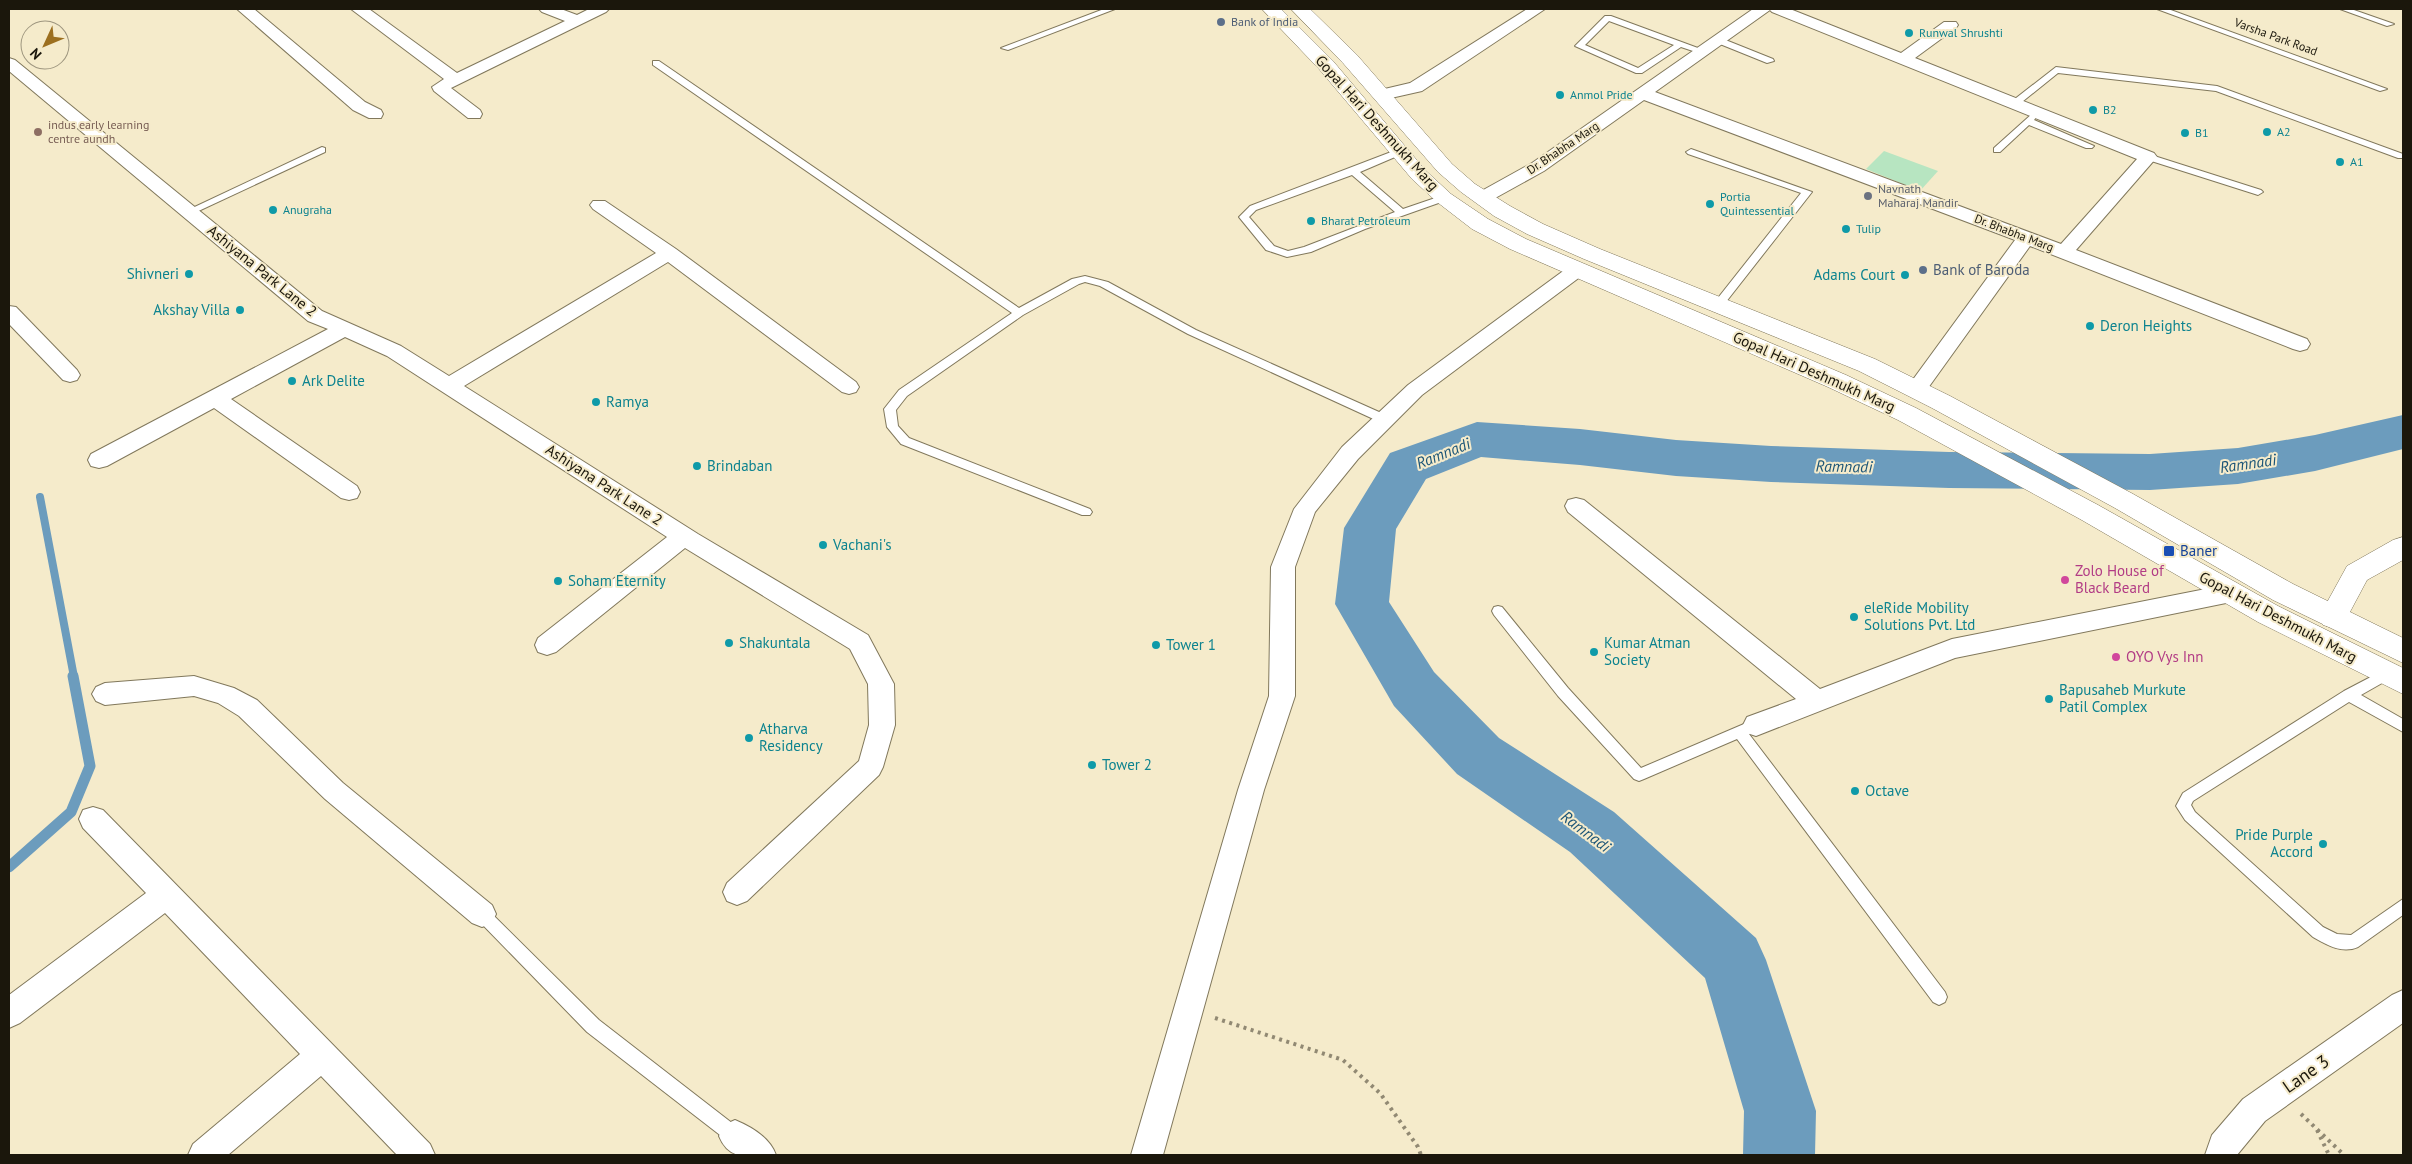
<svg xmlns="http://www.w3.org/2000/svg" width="2412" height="1164" viewBox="0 0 2412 1164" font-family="'PT Sans',sans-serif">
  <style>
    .green { fill: #b7e5c1 }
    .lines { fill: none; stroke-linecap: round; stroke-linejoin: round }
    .stream-far1 { stroke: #6c9cbd; stroke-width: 8 }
    .stream { stroke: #6c9cbd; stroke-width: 11 }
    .river { fill: #6c9cbd; fill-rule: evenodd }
    .lane-casing { stroke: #81785c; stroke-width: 2 }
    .street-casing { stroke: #81785c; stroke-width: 2 }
    .secondary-casing { stroke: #81785c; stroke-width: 1 }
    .primary-casing { stroke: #81785c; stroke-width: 1 }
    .path { stroke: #918973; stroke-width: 4; stroke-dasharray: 3 4.5; stroke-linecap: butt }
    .lane { fill: #fff; fill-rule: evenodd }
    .street { fill: #fff; fill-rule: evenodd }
    .secondary { fill: #fff; fill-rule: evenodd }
    .primary { fill: #fff; fill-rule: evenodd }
    .service-dot { fill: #5c6f8a; stroke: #f5ebcb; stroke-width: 2 }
    .culture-dot { fill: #0f9aa8; stroke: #f5ebcb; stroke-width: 2 }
    .education-dot { fill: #8d6e63; stroke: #f5ebcb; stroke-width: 2 }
    .worship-dot { fill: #6b7280; stroke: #f5ebcb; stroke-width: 2 }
    .transit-dot { fill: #1a4fb4; stroke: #f5ebcb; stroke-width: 2 }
    .hotel-dot { fill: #d1479c; stroke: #f5ebcb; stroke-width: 2 }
    .labels { text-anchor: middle; stroke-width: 4; stroke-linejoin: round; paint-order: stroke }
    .far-service-label { font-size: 12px; fill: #4e5e75; stroke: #f5ebcb; text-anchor: start }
    .far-culture-label { font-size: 12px; fill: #0d838f; stroke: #f5ebcb; text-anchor: start }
    .far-street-label { font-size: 12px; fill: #1b170c; stroke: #f5ebcb }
    .far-education-label { font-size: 12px; fill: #785e54; stroke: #f5ebcb; text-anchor: start }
    .far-worship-label { font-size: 12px; fill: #5b616d; stroke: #f5ebcb; text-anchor: start }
    .street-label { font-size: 15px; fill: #1b170c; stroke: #f5ebcb }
    .service-label { font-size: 15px; fill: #4e5e75; stroke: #f5ebcb; text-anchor: start }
    .culture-label { font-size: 15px; fill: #0d838f; stroke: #f5ebcb; text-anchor: start }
    .transit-label { font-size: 15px; fill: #164399; stroke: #f5ebcb; text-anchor: start }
    .hotel-label { font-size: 15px; fill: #b23c85; stroke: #f5ebcb; text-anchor: start }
    .water-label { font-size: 16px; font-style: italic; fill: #1c5577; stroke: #f5ebcb }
    .near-street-label { font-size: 18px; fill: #1b170c; stroke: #f5ebcb }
  </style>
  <rect width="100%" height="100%" fill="#f5ebcb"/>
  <!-- green -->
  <path class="green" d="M1884,151L1938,171L1920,191L1866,169Z"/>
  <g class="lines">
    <!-- stream-far1 -->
    <path class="stream-far1" d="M40,497L74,677"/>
    <!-- stream -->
    <path class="stream" d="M9,867L71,812L90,766L73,676"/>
    <!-- river -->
    <path class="river" d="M2403,415V449L2315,471L2238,484L2150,490L1949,488L1771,482L1676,476L1580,465L1481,457L1426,479L1396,529L1389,602L1434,672L1499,738L1614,812L1756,938L1766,960L1816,1111L1815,1155H1743L1744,1111L1705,978L1570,852L1457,774L1394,706L1335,604L1344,528L1390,453L1477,422L1580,429L1676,440L1771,446L1949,452L2150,454L2238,448L2315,435Z"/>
    <!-- lane casing -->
    <g class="lane-casing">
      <g id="lane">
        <path d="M1104,9H1115L1008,50L1001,48Z"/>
        <path d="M2157,9H2168L2387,89L2380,91Z"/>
        <path d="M2340,9H2351L2394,24L2387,26Z"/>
        <path d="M1605,16H1611L1706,51L1702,54L1681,47L1642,73H1636L1575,46ZM1609,21L1674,45L1638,68L1585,45Z"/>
        <path d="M1718,37L1773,59L1774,61L1767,63L1715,42L1714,40Z"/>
        <path d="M653,61H659L1019,308L1072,279L1085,276L1108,282L1196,330L1388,416L1390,419L1384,423L1380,422L1188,334L1100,286L1085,282L1079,284L1023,315L907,396L896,410L898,426L909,438L1090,509L1092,512L1090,515H1082L901,444L887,427L884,409L899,390L1012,313L653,65Z"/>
        <path d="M2056,67L2217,86L2403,154V158H2398L2216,91L2058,73L2017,106H2011V102Z"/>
        <path d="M2033,113L2037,116L2034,120L2094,146L2092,148H2086L2029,125L2000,152H1994V148Z"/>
        <path d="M322,147L325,148V152L192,214L189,215L184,212Z"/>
        <path d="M1399,149L1404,152L1402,154L1360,172L1403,209L1444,195L1447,196V200L1365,229L1311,252L1287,257L1266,250L1239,217L1250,206ZM1352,175L1395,212L1304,247L1288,251L1274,246L1249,217L1256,210Z"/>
        <path d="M1691,149L1812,192L1722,307H1714V303L1801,193L1688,154L1686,152Z"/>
        <path d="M2148,154L2261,190L2263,192L2258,195L2255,194L2145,159V155Z"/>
        <path d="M1498,606L1502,607L1568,688L1641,768L1751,721L1756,719L1761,721L1763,725L1761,729L1749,734L1945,992L1947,997L1945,1002L1939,1005L1933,1002L1737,739L1644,779L1639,781L1634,779L1558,696L1494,615L1492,611L1494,607Z"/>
        <path d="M2386,669L2391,670L2393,674L2391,678L2361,695L2403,719V732L2349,702L2193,801L2191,805L2195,812L2323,927L2337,934L2351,935L2403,899V915L2358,947C2342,954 2327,945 2313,937L2185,820L2176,806L2183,793L2344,691Z"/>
        <path d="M482,907L487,909L599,1020L741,1130L743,1136L741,1142L735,1144L729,1142L587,1032L477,919L474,914L477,909Z"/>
      </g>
    </g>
    <!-- street casing -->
    <g class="street-casing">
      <g id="street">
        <path d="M237,9H254L365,102L381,110L383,114L381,118H369L353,110Z"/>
        <path d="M351,9H369L457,73L565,21L542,12L539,9H561L577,15L589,9H609L606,12L451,88L480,110L482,114L480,118H468L434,91L432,87L444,79Z"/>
        <path d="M1527,9H1545L1422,91L1382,100L1376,99L1374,95L1376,91L1410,83Z"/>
        <path d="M1753,9H1790L1901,53L1944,22H1956L1958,25L1956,28L1915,58L2154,153L2157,157L2076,250L2307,339L2310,344L2307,349L2300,351L2293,349L2030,246L1923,395L1916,397L1909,395L1906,390L1909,385L2015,240L1644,100L1544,171L1488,202H1476L1473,198L1476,194L1532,163ZM1770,10L1772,12L2137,159L2061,244L1655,92Z"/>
        <path d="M9,58L15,60L322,311L401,346L449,376L656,253L593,209L590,205L593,201H605L676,249L856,382L859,387L856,392L849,394L842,392L668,262L464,386L698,534L868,635L894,684L895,725L883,767L879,775L747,901L737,905L727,901L723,892L727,883L859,761L869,725L868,684L850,649L685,548L556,652L547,655L538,652L535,645L538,638L667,537L387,356L345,337L231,399L357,486L360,492L357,498L349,500L341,498L214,408L107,466L99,468L91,466L88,460L91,454L328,329L308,321L9,71Z"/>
        <path d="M1577,264L1584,266L1587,270L1584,274L1422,395L1358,459L1315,512L1295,567V696L1264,790L1163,1155H1131L1238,790L1269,696L1271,567L1294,509L1342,447L1408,385L1570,266Z"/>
        <path d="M9,306L16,307L77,370L80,375L77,380L70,382L63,380L9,324Z"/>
        <path d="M1576,498L1584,500L1820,689L1952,639L2231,584L2239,586L2243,593L2239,600L2231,602L1955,658L1756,736L1747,733L1743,725L1747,717L1796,699L1568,512L1565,506L1568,500Z"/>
        <path d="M194,676L234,688L257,700L343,783L492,905L496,914L492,923L482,927L472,923L325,799L239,716L218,703L194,696L105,705L96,701L92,694L96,687L105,683Z"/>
        <path d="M93,807L103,810L430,1144L435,1155H397L321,1076L228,1155H188L193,1144L300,1054L165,913L20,1023L9,1028V995L146,893L83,828L79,819L83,810Z"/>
        <path d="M2403,990V1023L2265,1121L2237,1155H2205L2212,1135L2243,1099L2392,995Z"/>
        <path d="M735,1120C752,1127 770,1138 776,1155C751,1155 730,1163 719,1136L724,1125Z"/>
      </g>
    </g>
    <!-- secondary casing -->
    <g class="secondary-casing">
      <path id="secondary" d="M2403,537V560L2367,580L2343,625L2333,628L2323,625L2319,617L2347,566L2393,540Z"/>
    </g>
    <!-- primary casing -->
    <g class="primary-casing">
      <g id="primary">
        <path d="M1262,9H1281L1333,61L1426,171L1451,194L1488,219L1526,239L1846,375L1916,408L2098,505L2278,606L2403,668V694L2258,622L2080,519L1898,420L1828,387L1510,249L1472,229L1437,202L1412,179L1319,69Z"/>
        <path d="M1291,9H1310L1357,55L1452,164L1475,184L1510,206L1543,224L1600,249L1875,359L1950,396L2133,494L2293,584L2403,638V663L2273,600L2115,508L1932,408L1859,371L1584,259L1527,234L1494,216L1461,192L1438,172L1343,63Z"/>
      </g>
    </g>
    <!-- path -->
    <g class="path">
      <path d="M1215,1018L1343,1060L1380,1093L1418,1147L1421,1155"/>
      <path d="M2301,1114L2344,1155"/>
      <path d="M2317,1130L2329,1155"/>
    </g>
    <!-- lane -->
    <use href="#lane" class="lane"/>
    <!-- street -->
    <use href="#street" class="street"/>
    <!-- secondary -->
    <use href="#secondary" class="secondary"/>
    <!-- primary -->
    <use href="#primary" class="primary"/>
  </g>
  <!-- markers -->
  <g class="service-dot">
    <circle cx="1221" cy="22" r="5"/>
    <circle cx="1923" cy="270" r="5"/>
  </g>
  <g class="culture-dot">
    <circle cx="1909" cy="33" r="5"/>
    <circle cx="1560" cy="95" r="5"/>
    <circle cx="2093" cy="110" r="5"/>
    <circle cx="2267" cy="132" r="5"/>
    <circle cx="2185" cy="133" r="5"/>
    <circle cx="2340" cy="162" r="5"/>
    <circle cx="1710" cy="204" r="5"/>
    <circle cx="273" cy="210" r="5"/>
    <circle cx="1311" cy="221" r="5"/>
    <circle cx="1846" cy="229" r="5"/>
    <circle cx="189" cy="274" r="5"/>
    <circle cx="1905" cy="275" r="5"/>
    <circle cx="240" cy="310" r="5"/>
    <circle cx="2090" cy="326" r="5"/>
    <circle cx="292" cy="381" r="5"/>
    <circle cx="596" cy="402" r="5"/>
    <circle cx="697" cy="466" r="5"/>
    <circle cx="823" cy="545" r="5"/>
    <circle cx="558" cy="581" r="5"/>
    <circle cx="1854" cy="617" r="5"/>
    <circle cx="729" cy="643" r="5"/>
    <circle cx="1156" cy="645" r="5"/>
    <circle cx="1594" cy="652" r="5"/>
    <circle cx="2049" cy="699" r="5"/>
    <circle cx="749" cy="738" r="5"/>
    <circle cx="1092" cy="765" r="5"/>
    <circle cx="1855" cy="791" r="5"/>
    <circle cx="2323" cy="844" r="5"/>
  </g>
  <circle class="education-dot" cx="38" cy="132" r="5"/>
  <circle class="worship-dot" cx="1868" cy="196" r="5"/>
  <rect class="transit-dot" x="2163" y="545" width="12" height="12" rx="2.5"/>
  <g class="hotel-dot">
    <circle cx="2065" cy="580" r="5"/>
    <circle cx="2116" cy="657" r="5"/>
  </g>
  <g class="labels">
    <!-- far-service labels -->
    <g class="far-service-label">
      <text x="1231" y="26">Bank of India</text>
    </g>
    <!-- far-culture labels -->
    <g class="far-culture-label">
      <text x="1919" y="37">Runwal Shrushti</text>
      <text x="1570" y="99">Anmol Pride</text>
      <text x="2103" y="114">B2</text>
      <text x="2277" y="136">A2</text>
      <text x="2195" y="137">B1</text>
      <text x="2350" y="166">A1</text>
      <text x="1720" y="201">Portia<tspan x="1720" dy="14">Quintessential</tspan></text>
      <text x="283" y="214">Anugraha</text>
      <text x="1321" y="225">Bharat Petroleum</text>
      <text x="1856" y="233">Tulip</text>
    </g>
    <!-- far-street labels -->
    <g class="far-street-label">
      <text transform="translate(2276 37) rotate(20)" y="4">Varsha Park Road</text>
      <text transform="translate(1563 148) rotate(-34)" y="4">Dr. Bhabha Marg</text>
      <text transform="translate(2014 233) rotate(21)" y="4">Dr. Bhabha Marg</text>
    </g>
    <!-- far-education labels -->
    <g class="far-education-label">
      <text x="48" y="129">indus early learning<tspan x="48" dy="14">centre aundh</tspan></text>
    </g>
    <!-- far-worship labels -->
    <g class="far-worship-label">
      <text x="1878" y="193">Navnath<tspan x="1878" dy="14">Maharaj Mandir</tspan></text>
    </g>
    <!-- street labels -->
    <g class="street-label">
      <text transform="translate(1377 123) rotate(48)" y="5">Gopal Hari Deshmukh Marg</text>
      <text transform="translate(262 271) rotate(39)" y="5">Ashiyana Park Lane 2</text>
      <text transform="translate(1814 372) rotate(24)" y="5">Gopal Hari Deshmukh Marg</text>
      <text transform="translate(604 485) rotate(33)" y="5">Ashiyana Park Lane 2</text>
      <text transform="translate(2278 617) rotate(28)" y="5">Gopal Hari Deshmukh Marg</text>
    </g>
    <!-- service labels -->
    <g class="service-label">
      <text x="1933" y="275">Bank of Baroda</text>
    </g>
    <!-- culture labels -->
    <g class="culture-label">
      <text x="179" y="279" text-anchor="end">Shivneri</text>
      <text x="1895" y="280" text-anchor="end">Adams Court</text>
      <text x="230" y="315" text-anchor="end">Akshay Villa</text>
      <text x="2100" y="331">Deron Heights</text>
      <text x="302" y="386">Ark Delite</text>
      <text x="606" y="407">Ramya</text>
      <text x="707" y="471">Brindaban</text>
      <text x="833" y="550">Vachani's</text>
      <text x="568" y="586">Soham Eternity</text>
      <text x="1864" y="613">eleRide Mobility<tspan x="1864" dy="17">Solutions Pvt. Ltd</tspan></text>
      <text x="739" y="648">Shakuntala</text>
      <text x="1604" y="648">Kumar Atman<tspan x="1604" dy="17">Society</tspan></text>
      <text x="1166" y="650">Tower 1</text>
      <text x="2059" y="695">Bapusaheb Murkute<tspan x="2059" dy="17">Patil Complex</tspan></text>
      <text x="759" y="734">Atharva<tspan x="759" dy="17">Residency</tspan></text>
      <text x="1102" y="770">Tower 2</text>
      <text x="1865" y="796">Octave</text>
      <text x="2313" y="840" text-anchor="end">Pride Purple<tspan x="2313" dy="17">Accord</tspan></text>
    </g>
    <!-- transit labels -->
    <g class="transit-label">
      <text x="2180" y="556">Baner</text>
    </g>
    <!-- hotel labels -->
    <g class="hotel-label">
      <text x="2075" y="576">Zolo House of<tspan x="2075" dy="17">Black Beard</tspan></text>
      <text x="2126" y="662">OYO Vys Inn</text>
    </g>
    <!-- water labels -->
    <g class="water-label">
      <text transform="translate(1443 453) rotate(-22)" y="6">Ramnadi</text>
      <text transform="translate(2248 463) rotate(-8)" y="6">Ramnadi</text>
      <text transform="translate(1844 466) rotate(1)" y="6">Ramnadi</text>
      <text transform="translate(1586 831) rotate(37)" y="6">Ramnadi</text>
    </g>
    <!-- near-street labels -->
    <g class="near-street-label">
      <text transform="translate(2306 1074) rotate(-35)" y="6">Lane 3</text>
    </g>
  </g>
  <!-- border -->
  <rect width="2412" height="1164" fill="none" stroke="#1b170c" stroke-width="20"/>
  <!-- north arrow -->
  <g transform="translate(45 45) rotate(226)"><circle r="24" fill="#f5ebcb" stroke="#9e967f"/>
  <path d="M0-4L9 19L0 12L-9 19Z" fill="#9c6f1f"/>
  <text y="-8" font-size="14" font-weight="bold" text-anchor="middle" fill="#1b170c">N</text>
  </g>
</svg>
